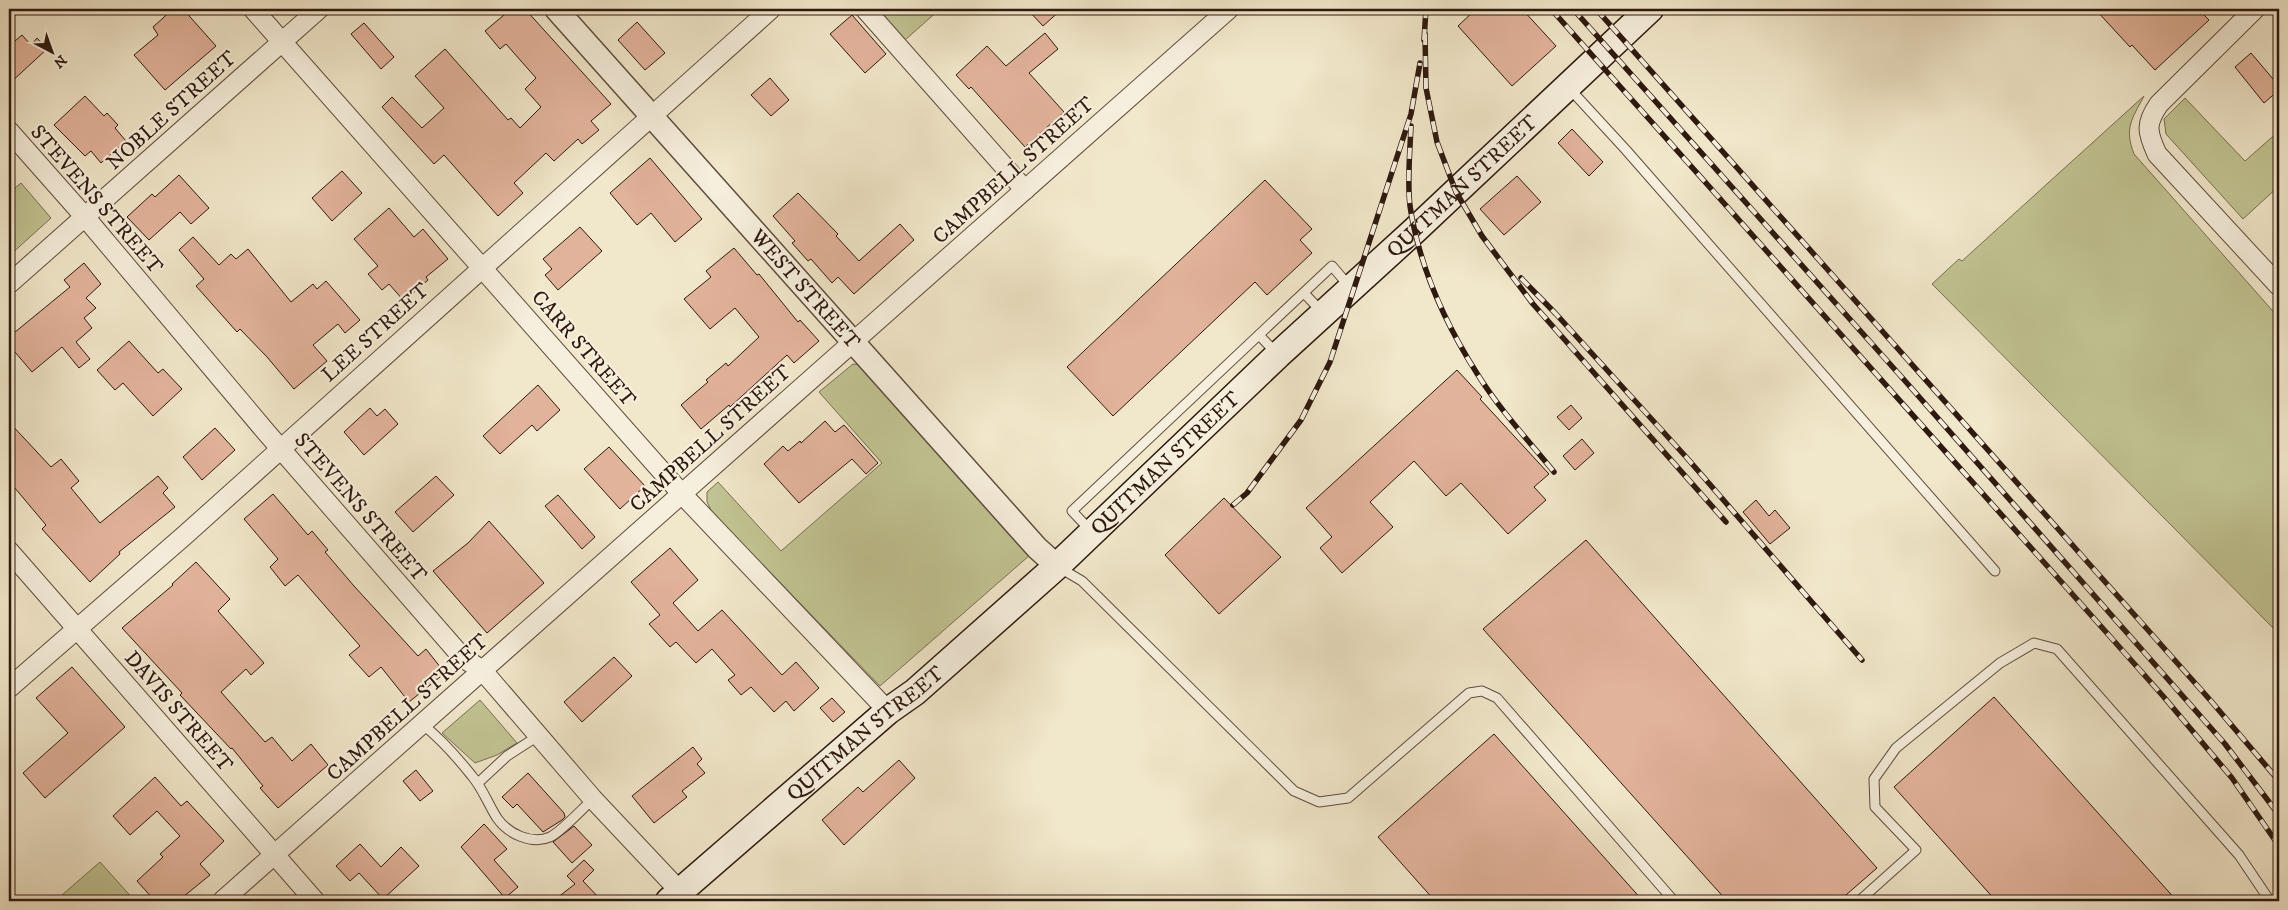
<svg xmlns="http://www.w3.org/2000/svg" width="2288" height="910" viewBox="0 0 2288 910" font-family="'IM FELL DW Pica',serif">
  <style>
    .green { fill: #c1c392; stroke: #786e50 }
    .building { fill: #e2b39b; stroke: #2e190f }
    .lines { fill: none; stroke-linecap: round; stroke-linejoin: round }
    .service-casing { stroke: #5f4c3e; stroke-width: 11 }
    .minor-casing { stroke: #5f4c3e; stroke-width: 21 }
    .tertiary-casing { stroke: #5f4c3e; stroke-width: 25 }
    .secondary-casing { stroke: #2e190f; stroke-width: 29 }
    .service { stroke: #f6efdd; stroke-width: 9 }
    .minor { stroke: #f6efdd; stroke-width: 19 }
    .tertiary { stroke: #f6efdd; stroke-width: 22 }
    .secondary { stroke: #f6efdd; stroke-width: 26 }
    .rail-casing { stroke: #2e190f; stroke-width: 5.5 }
    .rail { stroke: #f6efdd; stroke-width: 4; stroke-dasharray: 11; stroke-linecap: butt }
    .labels { text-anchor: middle; stroke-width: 4.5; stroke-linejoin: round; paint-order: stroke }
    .street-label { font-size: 21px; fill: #2e190f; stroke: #f6efdd }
  </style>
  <rect width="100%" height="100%" fill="#f1e7ca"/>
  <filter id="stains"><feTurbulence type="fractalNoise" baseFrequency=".004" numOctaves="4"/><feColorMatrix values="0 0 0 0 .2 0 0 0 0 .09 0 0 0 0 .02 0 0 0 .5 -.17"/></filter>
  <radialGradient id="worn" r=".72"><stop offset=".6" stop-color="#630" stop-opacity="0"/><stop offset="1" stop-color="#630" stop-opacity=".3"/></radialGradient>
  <!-- green -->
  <g class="green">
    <path d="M878,9H940L905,40Z"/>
    <path d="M2144,96C2132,119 2124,128 2134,154L2279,318V634L1932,284L1959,259L1962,261Z"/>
    <path d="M2185,98L2245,161L2279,131V186L2243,219L2166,134L2164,119Z"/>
    <path d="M21,183L51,218L9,256V193Z"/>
    <path d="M853,364L862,365L1030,555L880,686L712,512L707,502V492L718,482L781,551L882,463L819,392Z"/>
    <path d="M480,700L517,743L497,755L475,763L442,733Z"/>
    <path d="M100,862L135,901H55Z"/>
  </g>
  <!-- building -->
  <g class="building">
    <path d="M173,9H183L216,46L165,90L134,55L158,35L153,27Z"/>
    <path d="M511,9H525L611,104L591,121L599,130L582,144L578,139L554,161L546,153L514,183L523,193L498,216L444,155L434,164L382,107L392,97L422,128L444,108L415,76L445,49L508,120L511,118L520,128L541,107L525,89L536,78L506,44L500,49L485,31Z"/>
    <path d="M1027,9H1062L1043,26Z"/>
    <path d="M1476,9H1522L1556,46L1512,86L1458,26Z"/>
    <path d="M2095,9H2198L2209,20L2155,70L2132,45L2130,47Z"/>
    <path d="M852,15L886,54L865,73L830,34Z"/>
    <path d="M637,22L665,53L645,70L618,40Z"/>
    <path d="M364,23L394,57L381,69L351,34Z"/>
    <path d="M1045,33L1058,49L1029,73L1064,112L1025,147L971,87L969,89L956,75L987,46L1006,66Z"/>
    <path d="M22,35L31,45L37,38L47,49L9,84V46Z"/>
    <path d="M2251,53L2279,86V90L2264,103L2235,67Z"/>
    <path d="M770,78L789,100L771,116L751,95Z"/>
    <path d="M85,96L104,116L107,113L118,125L115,128L126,141L101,163L91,151L85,156L54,125Z"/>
    <path d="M1572,129L1603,162L1589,176L1558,143Z"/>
    <path d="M650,158L702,219L675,242L651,213L637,225L610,193Z"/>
    <path d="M342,171L362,193L332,221L312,198Z"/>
    <path d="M179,175L209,208L191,224L180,212L149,240L127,217L152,194L155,197Z"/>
    <path d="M1517,176L1541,202L1504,235L1480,209Z"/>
    <path d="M1265,180L1312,229L1300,240L1312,253L1267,295L1255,282L1113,416L1067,367Z"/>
    <path d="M798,193L838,234L836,236L859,261L900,224L914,240L854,294L838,277L832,283L811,259L808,261L792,243L795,241L773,216Z"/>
    <path d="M389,208L414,237L423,229L448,259L426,277L428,280L404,301L389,284L382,290L368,274L378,266L354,239Z"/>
    <path d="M580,227L602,251L558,290L545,275L552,269L543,259Z"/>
    <path d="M193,237L219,265L231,254L236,259L248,249L291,302L313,284L317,289L326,281L360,320L345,333L338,324L313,345L327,361L294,389L267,357L240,329L237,332L196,286L204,279L179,250Z"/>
    <path d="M734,248L757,275L759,274L798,322L800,320L819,341L794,363L787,355L730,407L729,405L701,429L681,405L708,382L706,380L726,363L728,366L759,337L735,308L710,329L684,299L711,277L706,271Z"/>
    <path d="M84,263L101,284L86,298L96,308L84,318L92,328L76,342L90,359L79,368L62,347L32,372L9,345V337L70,287L64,280Z"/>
    <path d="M129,341L158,373L163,369L182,389L153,416L123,383L115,390L97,370Z"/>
    <path d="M1457,370L1482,397L1480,399L1549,474L1534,487L1546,500L1508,534L1461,483L1446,496L1414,461L1370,502L1393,527L1342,573L1320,548L1332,537L1306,508Z"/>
    <path d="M538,385L560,410L537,431L532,425L500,454L483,436Z"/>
    <path d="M1571,405L1582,418L1569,430L1557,417Z"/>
    <path d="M370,408L377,416L385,409L398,424L364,455L344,432Z"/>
    <path d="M825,421L835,432L844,425L878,463L866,474L852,459L799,503L764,464L783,446L788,451L800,441L801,443Z"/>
    <path d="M9,422L51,467L61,459L79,481L71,488L100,523L158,476L168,488L163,493L175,507L119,552L120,554L90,582L42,529L46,525L9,481Z"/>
    <path d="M215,428L235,450L202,480L183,457Z"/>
    <path d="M1582,439L1594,453L1575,470L1563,456Z"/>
    <path d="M609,447L645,486L620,509L584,469Z"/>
    <path d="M436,476L454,495L413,532L395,512Z"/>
    <path d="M273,494L308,535L312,531L328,550L325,552L354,586L418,656L426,649L445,673L409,702L381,667L369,677L349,655L360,646L298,575L285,586L270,567L278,559L244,519Z"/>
    <path d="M558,495L595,537L582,549L545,506Z"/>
    <path d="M1224,498L1281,557L1219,614L1165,555Z"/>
    <path d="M1756,500L1769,516L1775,510L1790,528L1770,544L1743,512Z"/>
    <path d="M489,521L544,583L487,633L433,571L468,543Z"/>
    <path d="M1586,540L1877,868L1839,901H1727L1483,629Z"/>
    <path d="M670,548L698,580L673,603L698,631L722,610L782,675L796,662L819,688L794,711L786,701L774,712L751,687L741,695L728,680L735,675L712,649L696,663L676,642L670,647L649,624L660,615L631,582Z"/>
    <path d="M196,562L230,599L218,611L264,663L251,675L246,669L221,692L265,742L272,737L292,761L311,744L328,765L278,808L260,788L263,786L232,748L231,749L180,695L182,693L122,628L173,585L172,584Z"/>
    <path d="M614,657L632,676L582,722L564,702Z"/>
    <path d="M72,667L125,727L45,798L23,773L68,733L36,698Z"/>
    <path d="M1994,697L2177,901H1996L1894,787Z"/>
    <path d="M832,698L845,712L833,722L820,708Z"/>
    <path d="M1494,734L1643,901H1435L1378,837Z"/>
    <path d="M693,747L702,759L697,764L705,773L682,791L687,797L654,823L632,796Z"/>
    <path d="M899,760L915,778L844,845L822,820L858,787L863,792Z"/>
    <path d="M416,770L433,791L420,801L403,781Z"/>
    <path d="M528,773L564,813L565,817L562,820L543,832L517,804L513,808L502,797Z"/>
    <path d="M155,777L181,806L187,801L224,841L200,864L210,875L178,901H155L137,881L163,857L160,854L180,836L157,811L130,835L113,816Z"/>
    <path d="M484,824L507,849L494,860L518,887L505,898L461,847Z"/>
    <path d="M574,826L592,845L572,863L553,842Z"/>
    <path d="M360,844L381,867L401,847L419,866L383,899L359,873L350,881L336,866Z"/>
    <path d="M584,860L594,870L583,881L602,901H553L575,884L567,876Z"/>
  </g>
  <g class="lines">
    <!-- service casing -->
    <g class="service-casing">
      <g id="service">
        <path d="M1569,88L1626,150L1995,571"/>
        <path d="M1304,293L1322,312"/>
        <path d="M1259,335L1276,353"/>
        <path d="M1090,530L1072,511L1332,266L1349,286"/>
        <path d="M1060,568L1082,581L1294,791L1319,802L1348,798L1469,693L1482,691L1497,698L1674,901"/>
        <path d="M422,724C441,739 457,757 472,776C483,789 488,804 497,818C508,834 532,845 550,837C561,832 583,808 593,799"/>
        <path d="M478,783L507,756L538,736"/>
        <path d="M1859,901L1916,850L1875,807L1874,779L1896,748L2000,663L2034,643L2057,649L2239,855L2270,901"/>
      </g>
    </g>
    <!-- minor casing -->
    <g class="minor-casing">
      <g id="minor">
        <path d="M253,9L681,493L888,711"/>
        <path d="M865,9L1025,190"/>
        <path d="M2255,9L2159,104C2145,124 2147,132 2157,154L2279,286"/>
        <path d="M9,131L85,217L266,432L463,658L482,670L593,799L689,901"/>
        <path d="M9,284L319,9"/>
        <path d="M9,551L315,901"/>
        <path d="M9,688L185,535L771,9"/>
        <path d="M222,901L1229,9"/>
      </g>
    </g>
    <!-- tertiary casing -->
    <g class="tertiary-casing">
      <g id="tertiary">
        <path id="s1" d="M556,9L1037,548L1057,566"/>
      </g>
    </g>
    <!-- secondary casing -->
    <g class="secondary-casing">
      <g id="secondary">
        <path id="s2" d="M669,901L888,711L915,692L1057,566L1278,355L1414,231L1650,9"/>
      </g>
    </g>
    <!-- service -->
    <use href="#service" class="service"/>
    <!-- minor -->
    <use href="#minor" class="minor"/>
    <!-- tertiary -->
    <use href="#tertiary" class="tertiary"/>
    <!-- secondary -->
    <use href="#secondary" class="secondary"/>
    <!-- rail casing -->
    <g class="rail-casing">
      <g id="rail">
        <path d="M1551,9L2163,696L2232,778L2279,846"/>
        <path d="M1573,9L1906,382L2225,744L2279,815"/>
        <path d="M1596,9L2211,701L2279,781"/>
        <path d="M1425,34L1426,88L1437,142L1456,192L1482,236L1533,304L1726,522"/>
        <path d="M1424,40L1426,9"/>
        <path d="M1411,126C1410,152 1407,181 1410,206C1419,266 1446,325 1478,375C1500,410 1528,440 1554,472"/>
        <path d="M1521,278L1556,314L1687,458L1862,660"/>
        <path d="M1233,505L1247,493L1301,420L1330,362L1411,114L1420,63"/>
      </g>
    </g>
    <!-- rail -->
    <use href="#rail" class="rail"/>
  </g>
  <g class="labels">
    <!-- street labels -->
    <g class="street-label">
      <text transform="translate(171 110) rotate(-42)" y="7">NOBLE STREET</text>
      <text transform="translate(1013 170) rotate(-42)" y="7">CAMPBELL STREET</text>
      <text dy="7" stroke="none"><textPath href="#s2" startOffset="1068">QUITMAN STREET</textPath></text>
      <text transform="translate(97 199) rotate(49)" y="7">STEVENS STREET</text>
      <text dy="7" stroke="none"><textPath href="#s1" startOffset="375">WEST STREET</textPath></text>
      <text transform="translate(375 332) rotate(-42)" y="7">LEE STREET</text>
      <text transform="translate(584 348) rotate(49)" y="7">CARR STREET</text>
      <text transform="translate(710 438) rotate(-42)" y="7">CAMPBELL STREET</text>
      <text dy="7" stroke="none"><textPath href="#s2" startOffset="662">QUITMAN STREET</textPath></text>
      <text transform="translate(361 507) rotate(49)" y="7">STEVENS STREET</text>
      <text transform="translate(407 707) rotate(-42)" y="7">CAMPBELL STREET</text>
      <text transform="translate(179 711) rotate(49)" y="7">DAVIS STREET</text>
      <text dy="7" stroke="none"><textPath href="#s2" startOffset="258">QUITMAN STREET</textPath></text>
    </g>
  </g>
  <!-- margin -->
  <rect width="2288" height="910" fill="none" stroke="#f1e7ca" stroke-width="30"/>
  <rect x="10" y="10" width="2268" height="890" fill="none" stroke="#2e190f" stroke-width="2.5"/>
  <rect x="15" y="15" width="2258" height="880" fill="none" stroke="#2e190f"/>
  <!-- north arrow -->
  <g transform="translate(52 52) rotate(139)" stroke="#f6efdd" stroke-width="4" paint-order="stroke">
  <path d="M0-4L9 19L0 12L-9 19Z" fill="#2e190f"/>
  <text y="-8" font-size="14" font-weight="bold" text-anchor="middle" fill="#2e190f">N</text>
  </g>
  <rect width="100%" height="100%" filter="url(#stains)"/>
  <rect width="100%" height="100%" fill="url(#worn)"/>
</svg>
